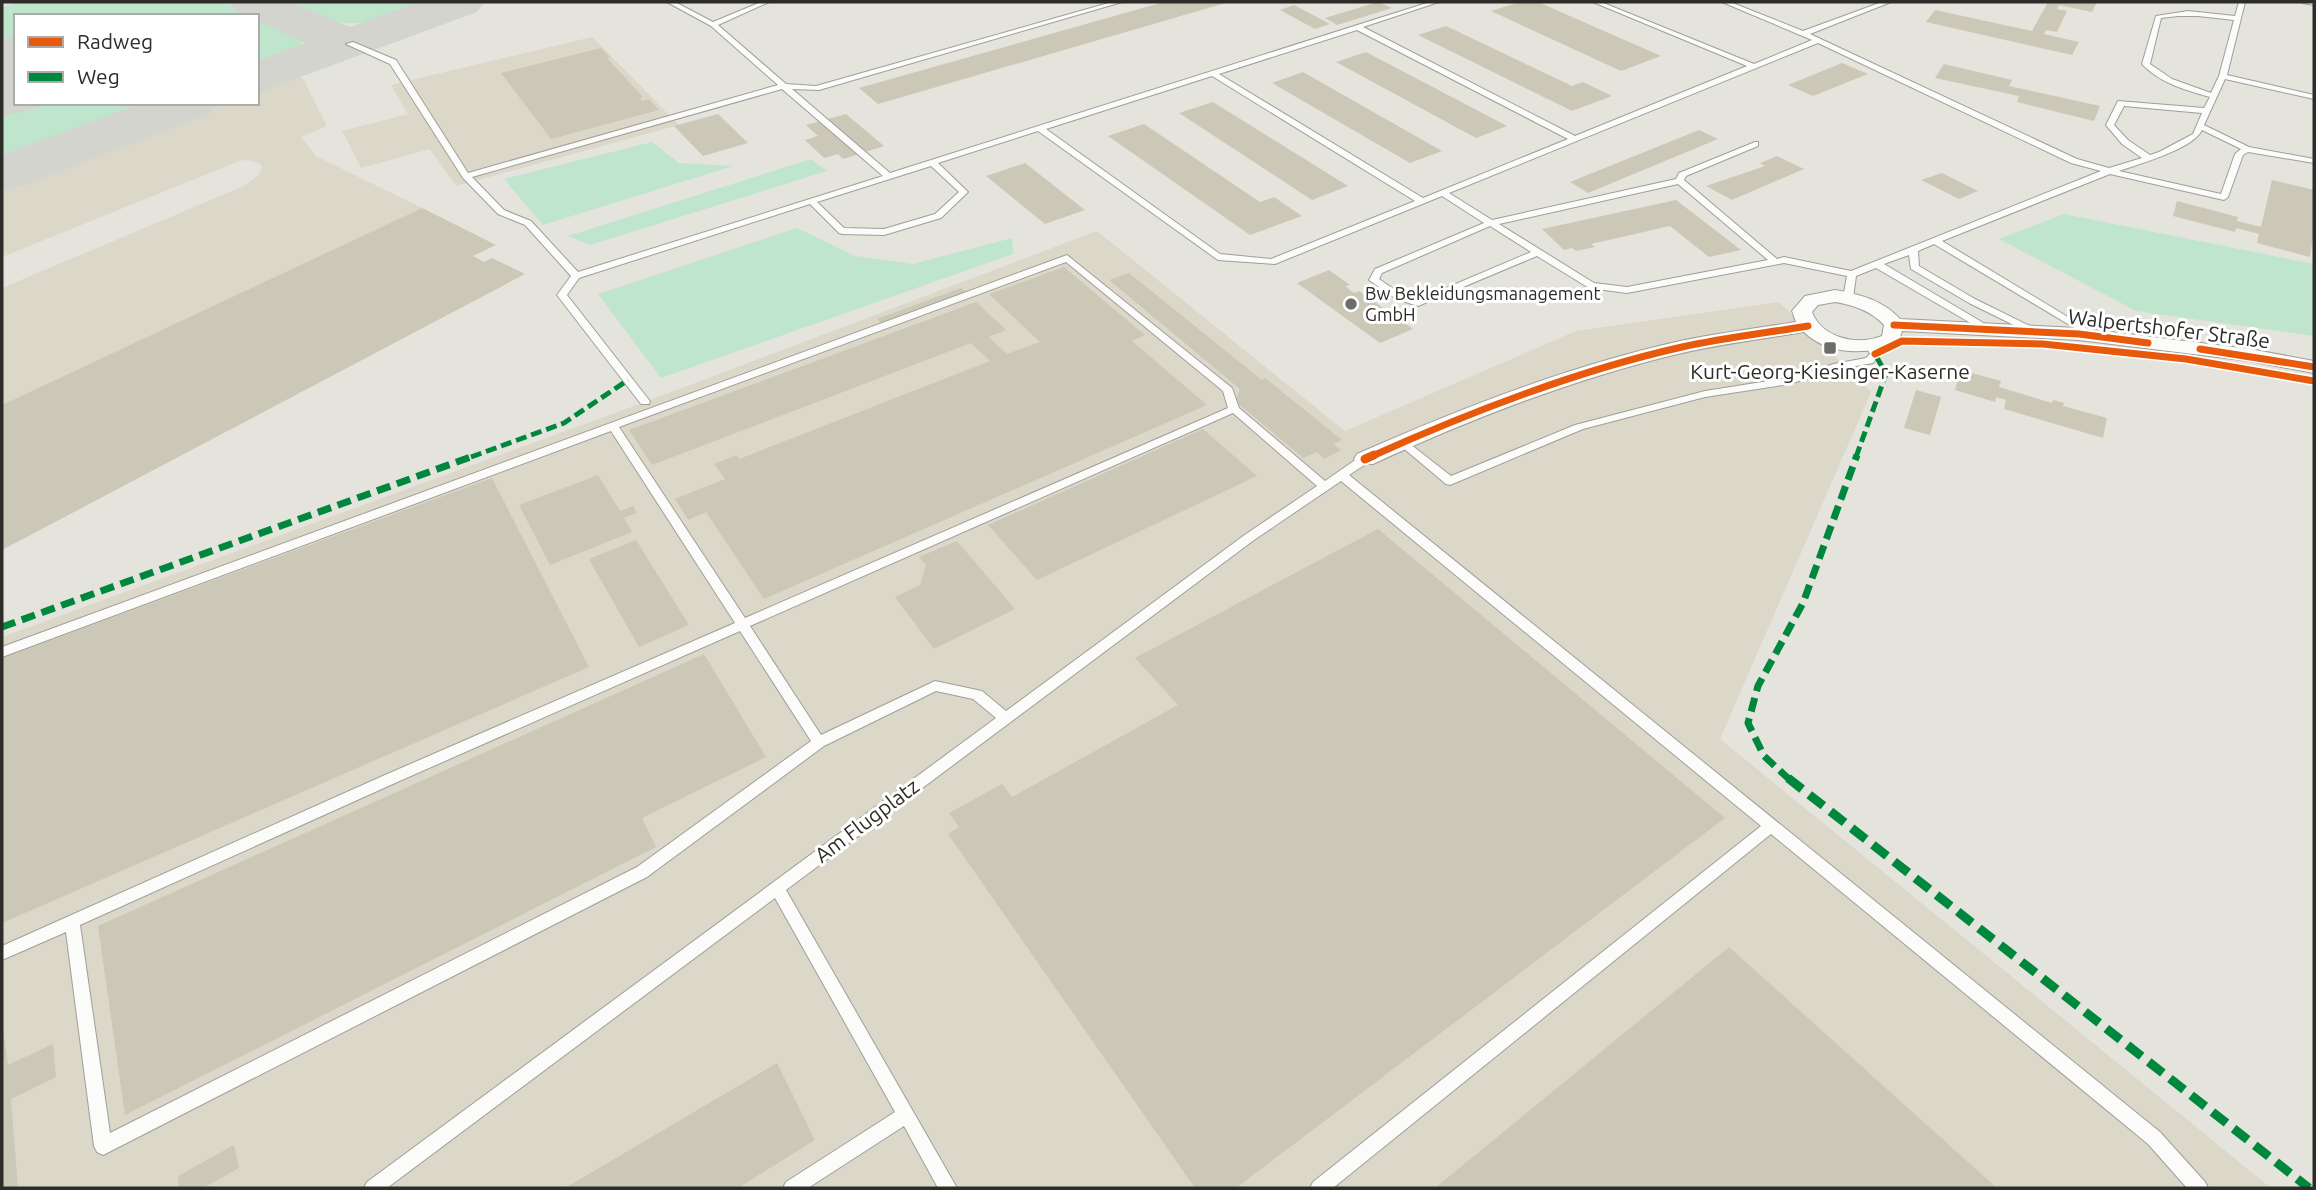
<svg xmlns="http://www.w3.org/2000/svg" width="2316" height="1190" viewBox="0 0 2316 1190" font-family="Ubuntu,sans-serif">
  <style>
    .built { fill: #dbd8ca }
    .green { fill: #bfe6cc }
    .lines { fill: none; stroke-linecap: round; stroke-linejoin: round }
    .taxiway { fill: #d4d4cf; fill-rule: evenodd }
    .runway { fill: #d4d4cf; fill-rule: evenodd }
    .building { fill: #ccc8b8 }
    .service-casing { stroke: #9f9e99; stroke-width: 2 }
    .minor-casing { stroke: #9f9e99; stroke-width: 2 }
    .service { fill: #fbfbfa; fill-rule: evenodd }
    .minor { fill: #fbfbfa; fill-rule: evenodd }
    .quiet-far2 { stroke: #00873e; stroke-width: 5; stroke-dasharray: 11 5; stroke-linecap: butt }
    .quiet-far1 { stroke: #00873e; stroke-width: 7; stroke-dasharray: 14 7; stroke-linecap: butt }
    .quiet { stroke: #00873e; stroke-width: 9; stroke-dasharray: 18 9; stroke-linecap: butt }
    .cycleway-far1-casing { stroke: #fff; stroke-width: 10 }
    .cycleway-casing { stroke: #fff; stroke-width: 13 }
    .cycleway-far1 { stroke: #e8590c; stroke-width: 7 }
    .cycleway { stroke: #e8590c; stroke-width: 9 }
    .poi-dot { fill: #6d6c67; stroke: #fff; stroke-width: 2.5 }
    .labels { text-anchor: middle; stroke-width: 6; stroke-linejoin: round; paint-order: stroke }
    .far-poi-label { font-size: 18px; fill: #2d2c28; stroke: #fff; text-anchor: start }
    .street-label { font-size: 21px; fill: #2d2c28; stroke: #fff }
    .poi-label { font-size: 21px; fill: #2d2c28; stroke: #fff }
  </style>
  <rect width="100%" height="100%" fill="#e4e3dc"/>
  <!-- built -->
  <g class="built">
    <path d="M592,37L679,125L456,186L430,149L361,168L342,131L408,114L391,85Z"/>
    <path d="M300,73L327,126L301,137L316,156L422,208L2,405V288L244,186L258,176L262,168L260,164L253,161L242,160L2,257V186L220,103H257V89Z"/>
    <path d="M1097,231L1345,431L1576,331L1779,302L1871,392L1720,739L2271,1188H2V637L645,402Z"/>
  </g>
  <!-- green -->
  <g class="green">
    <path d="M19,2H223L255,16H16V103H166L2,164V7Z"/>
    <path d="M279,2H440C404,15 363,30 324,20C308,17 293,8 279,2Z"/>
    <path d="M257,17L300,35L304,40L298,52L257,69Z"/>
    <path d="M652,142L679,163L733,166L543,225L504,179Z"/>
    <path d="M811,159L827,171L590,245L568,236Z"/>
    <path d="M2064,214L2314,264V336L2136,311L1999,239Z"/>
    <path d="M797,228L855,256L913,264L1012,238L1013,254L661,378L598,294Z"/>
  </g>
  <g class="lines">
    <!-- taxiway -->
    <g class="taxiway">
      <path d="M229,2H291L350,27L419,2H484L477,12L257,93V61L306,43L257,21V16C243,16 237,14 229,2Z"/>
      <path d="M142,103H217L209,114L22,186L2,191V155Z"/>
    </g>
    <!-- runway -->
    <path class="runway" d="M16,36V103H54L2,117V40Z"/>
  </g>
  <!-- building -->
  <g class="building">
    <path d="M1164,2H1229L878,104L859,88Z"/>
    <path d="M1378,2L1392,8L1337,25L1325,18Z"/>
    <path d="M1520,2H1538L1661,56L1621,71L1491,11Z"/>
    <path d="M2048,2H2097L2092,12L2059,5L2057,9L2067,11L2057,32L2046,30L2044,34L2079,42L2072,55L1926,22L1935,10L2032,31Z"/>
    <path d="M1294,5L1330,24L1315,29L1280,10Z"/>
    <path d="M1446,26L1572,86L1583,82L1612,96L1572,111L1418,35Z"/>
    <path d="M601,48L610,57L607,58L643,97L640,98L642,101L649,99L659,110L551,139L501,73Z"/>
    <path d="M1366,52L1507,126L1476,138L1336,62Z"/>
    <path d="M1842,63L1868,74L1813,96L1788,85Z"/>
    <path d="M1944,64L2012,80L2009,86L2100,106L2094,121L2017,102L2019,96L1935,78Z"/>
    <path d="M1303,72L1442,151L1410,163L1272,83Z"/>
    <path d="M1213,102L1348,186L1312,200L1179,113Z"/>
    <path d="M718,114L748,143L703,156L674,126Z"/>
    <path d="M846,114L884,146L843,159L838,154L824,158L805,140L818,136L806,125Z"/>
    <path d="M1144,124L1260,202L1274,197L1302,216L1250,235L1108,136Z"/>
    <path d="M1699,130L1718,139L1588,193L1570,182Z"/>
    <path d="M1777,156L1804,169L1732,200L1706,186L1765,166L1760,163Z"/>
    <path d="M1025,163L1085,210L1045,224L986,176Z"/>
    <path d="M1942,173L1978,191L1959,199L1921,180Z"/>
    <path d="M2272,180L2314,190V231L2310,257L2257,243L2259,234L2236,228L2235,232L2173,216L2177,201L2238,217L2237,221L2261,227Z"/>
    <path d="M1676,200L1741,250L1709,257L1670,226L1591,244L1595,247L1576,251L1572,248L1564,250L1542,229Z"/>
    <path d="M422,208L496,245L473,256L484,262L492,258L525,274L2,550V405Z"/>
    <path d="M1064,267L1145,335L1132,341L1207,405L764,599L706,512L688,520L675,499L725,479L714,464L737,455L739,459L990,361L971,343L652,465L629,430L976,302L1006,330L989,337L1007,354L1040,342L989,294Z"/>
    <path d="M1329,270L1350,285L1345,286L1354,293L1359,291L1413,329L1380,343L1297,283Z"/>
    <path d="M1129,273L1262,380L1265,378L1342,440L1333,444L1341,450L1324,459L1317,452L1303,458L1235,401L1240,389L1109,280Z"/>
    <path d="M961,288L968,294L883,325L877,319Z"/>
    <path d="M1961,370L2001,381L1999,387L2052,403L2053,400L2064,403L2063,406L2107,418L2103,438L2004,409L2006,400L1996,397L1995,402L1955,390Z"/>
    <path d="M1916,390L1941,397L1930,435L1904,428Z"/>
    <path d="M1203,429L1257,476L1037,580L988,525Z"/>
    <path d="M598,475L620,511L633,506L637,513L624,518L632,532L550,565L519,505Z"/>
    <path d="M492,478L589,667L2,923V658Z"/>
    <path d="M1378,529L1725,818L1236,1188H1195L948,834L959,827L949,813L1002,784L1012,797L1178,705L1135,658Z"/>
    <path d="M636,540L689,625L639,647L589,559Z"/>
    <path d="M957,541L1015,609L934,649L895,597L920,585L926,565L919,557Z"/>
    <path d="M704,654L766,757L642,818L656,847L125,1115L98,926Z"/>
    <path d="M1729,947L1997,1188H1435Z"/>
    <path d="M2,1020L8,1065L53,1044L56,1077L11,1099L18,1188H2Z"/>
    <path d="M777,1063L815,1140L738,1188H565Z"/>
    <path d="M234,1145L239,1168L203,1188H179L178,1176Z"/>
  </g>
  <g class="lines">
    <!-- service casing -->
    <g class="service-casing">
      <g id="service">
        <path d="M667,2H675L713,22L761,2H769L718,25L786,84L816,86L1112,2H1122L819,90L792,89L890,173L1430,2H1439L1363,27L1575,136L1747,66L1593,2H1601L1754,64L1812,40L1722,2H1730L1803,31L1882,2H1891L1810,34L2077,159L2109,168L2142,158L2122,144L2106,125L2118,101L2204,108L2210,97C2185,90 2160,83 2142,64L2156,16L2188,11L2235,16L2239,2H2245L2227,75L2314,95V99L2225,79L2204,125L2249,147L2314,159V163L2248,152L2243,155L2228,197L2224,200L2110,174L1942,241L2096,334L2098,336L2093,339L1934,244L1918,251L1919,266L1975,299L2038,330V334H2032L1969,303L1911,269L1909,255L1884,264L1992,328V332H1986L1876,268L1856,276L1853,298L1848,301L1843,298L1847,276L1784,263L1627,293L1589,288L1537,256L1418,306L1396,299L1369,280L1375,269L1484,223L1442,196L1275,264L1218,260L1038,131L938,163L968,192L941,218L884,235L842,234L839,233L810,204L579,278L567,295L649,400L650,402L649,404H641L557,295L571,276L525,225L498,214L463,178L390,64L346,44L353,42L396,60L468,173L778,85L711,26ZM2178,16H2198L2234,20L2219,76L2211,93L2172,79L2150,64L2161,18ZM1357,30L1568,139L1423,198L1219,74ZM1818,43L2071,163L2101,171L1851,271L1784,257L1777,259L1684,180L1686,176L1758,146V142H1755L1679,173L1676,179L1492,220L1449,193ZM1212,76L1415,201L1271,259L1220,254L1046,129ZM782,89L883,176L578,272L531,221L504,210L472,177ZM2124,106L2202,113L2193,134L2159,152L2150,155L2128,140L2114,125ZM2202,130L2241,149L2235,154L2221,194L2119,171C2139,164 2193,149 2202,130ZM931,166L959,192L935,214L884,229L844,228L817,202ZM1678,184L1768,260L1627,287L1594,283L1499,224ZM1490,226L1531,252L1418,300L1402,295L1379,279L1382,273Z"/>
        <path d="M2302,2H2314V5L2303,3Z"/>
        <path d="M1067,255L1232,388L1239,408L1325,481L1361,456H1369L1371,459L1369,462L1349,475L2160,1132L2205,1182L2208,1188H2187L2148,1144L1771,834L1333,1188H1310L1313,1182L1761,826L1341,481L1254,540L786,890L957,1188H938L904,1126L808,1188H783L786,1182L895,1112L775,898L387,1188H364L367,1182L996,718L973,699L936,691L824,746L647,877L109,1152L103,1155L97,1152L94,1146L66,932L2,960V946L385,775L735,623L611,431L2,657V647ZM1066,262L1223,391L1228,408L745,618L619,427ZM1233,413L1317,486L1246,534L1006,711L982,691L935,681L821,735L750,626ZM740,631L811,741L637,867L110,1133L80,925L395,783Z"/>
        <path d="M1871,343L1875,344L1880,354L1873,363L1839,369L1789,384L1705,397L1583,429L1450,485L1446,484L1396,442L1397,440H1405L1451,476L1575,425L1705,391L1788,378L1834,364L1866,358L1870,354L1866,346Z"/>
      </g>
    </g>
    <!-- minor casing -->
    <g class="minor-casing">
      <path id="minor" d="M1835,290C1859,294 1883,300 1900,319L2079,328L2250,349L2314,361V373L2250,361L2079,340L1902,331L1898,343C1869,355 1828,356 1804,332C1762,339 1720,344 1678,354C1573,379 1471,419 1373,464H1357L1354,459L1357,454C1461,408 1569,366 1680,341C1718,333 1757,328 1796,322L1792,311L1805,296ZM1835,302C1854,305 1871,311 1884,325L1882,336C1857,346 1822,338 1812,312L1818,305Z"/>
    </g>
    <!-- service -->
    <use href="#service" class="service"/>
    <!-- minor -->
    <use href="#minor" class="minor"/>
    <!-- quiet-far2 -->
    <g class="quiet-far2">
      <path d="M471,457L564,423L628,380"/>
      <path d="M1856,457L1886,374L1875,354L1880,351"/>
    </g>
    <!-- quiet-far1 -->
    <g class="quiet-far1">
      <path d="M2,627L476,455"/>
      <path d="M1790,780L1764,756L1748,723L1758,686L1803,603L1857,455"/>
    </g>
    <!-- quiet -->
    <path class="quiet" d="M1788,778L2309,1188"/>
    <!-- cycleway-far1 casing -->
    <g class="cycleway-far1-casing">
      <g id="cycleway-far1">
        <path d="M1894,325L2079,334L2148,343"/>
        <path d="M2200,349L2314,367"/>
        <path d="M1875,354L1902,341L2043,344L2186,359L2314,381"/>
        <path d="M1370,457C1470,412 1575,371 1682,347C1723,338 1766,333 1808,326"/>
      </g>
    </g>
    <!-- cycleway casing -->
    <g class="cycleway-casing">
      <path id="cycleway" d="M1365,459L1374,455"/>
    </g>
    <!-- cycleway-far1 -->
    <use href="#cycleway-far1" class="cycleway-far1"/>
    <!-- cycleway -->
    <use href="#cycleway" class="cycleway"/>
  </g>
  <!-- markers -->
  <g class="poi-dot">
    <circle cx="1351" cy="304" r="7"/>
    <rect x="1823" y="341" width="14" height="14" rx="3.5"/>
  </g>
  <g class="labels">
    <!-- far-poi labels -->
    <g class="far-poi-label">
      <text x="1365" y="300">Bw Bekleidungsmanagement<tspan x="1365" dy="21">GmbH</tspan></text>
    </g>
    <!-- street labels -->
    <g class="street-label">
      <text transform="translate(2169 329) rotate(7)" y="7">Walpertshofer Straße</text>
      <text transform="translate(867 821) rotate(-37)" y="7">Am Flugplatz</text>
    </g>
    <!-- poi labels -->
    <g class="poi-label">
      <text x="1830" y="379">Kurt-Georg-Kiesinger-Kaserne</text>
    </g>
  </g>
  <!-- border -->
  <rect width="2316" height="1190" fill="none" stroke="#2d2c28" stroke-width="7"/>
  <!-- legend -->
  <rect x="14" y="14" width="245" height="91" fill="#ffffff" stroke="#ababa9" stroke-width="2"/>
  <rect x="28" y="37" width="35" height="10" fill="#e8590c" stroke="#ababa9" stroke-width="2"/>
  <text x="77" y="49" font-size="21" fill="#2d2c28">Radweg</text>
  <rect x="28" y="72" width="35" height="10" fill="#00873e" stroke="#ababa9" stroke-width="2"/>
  <text x="77" y="84" font-size="21" fill="#2d2c28">Weg</text>
</svg>
